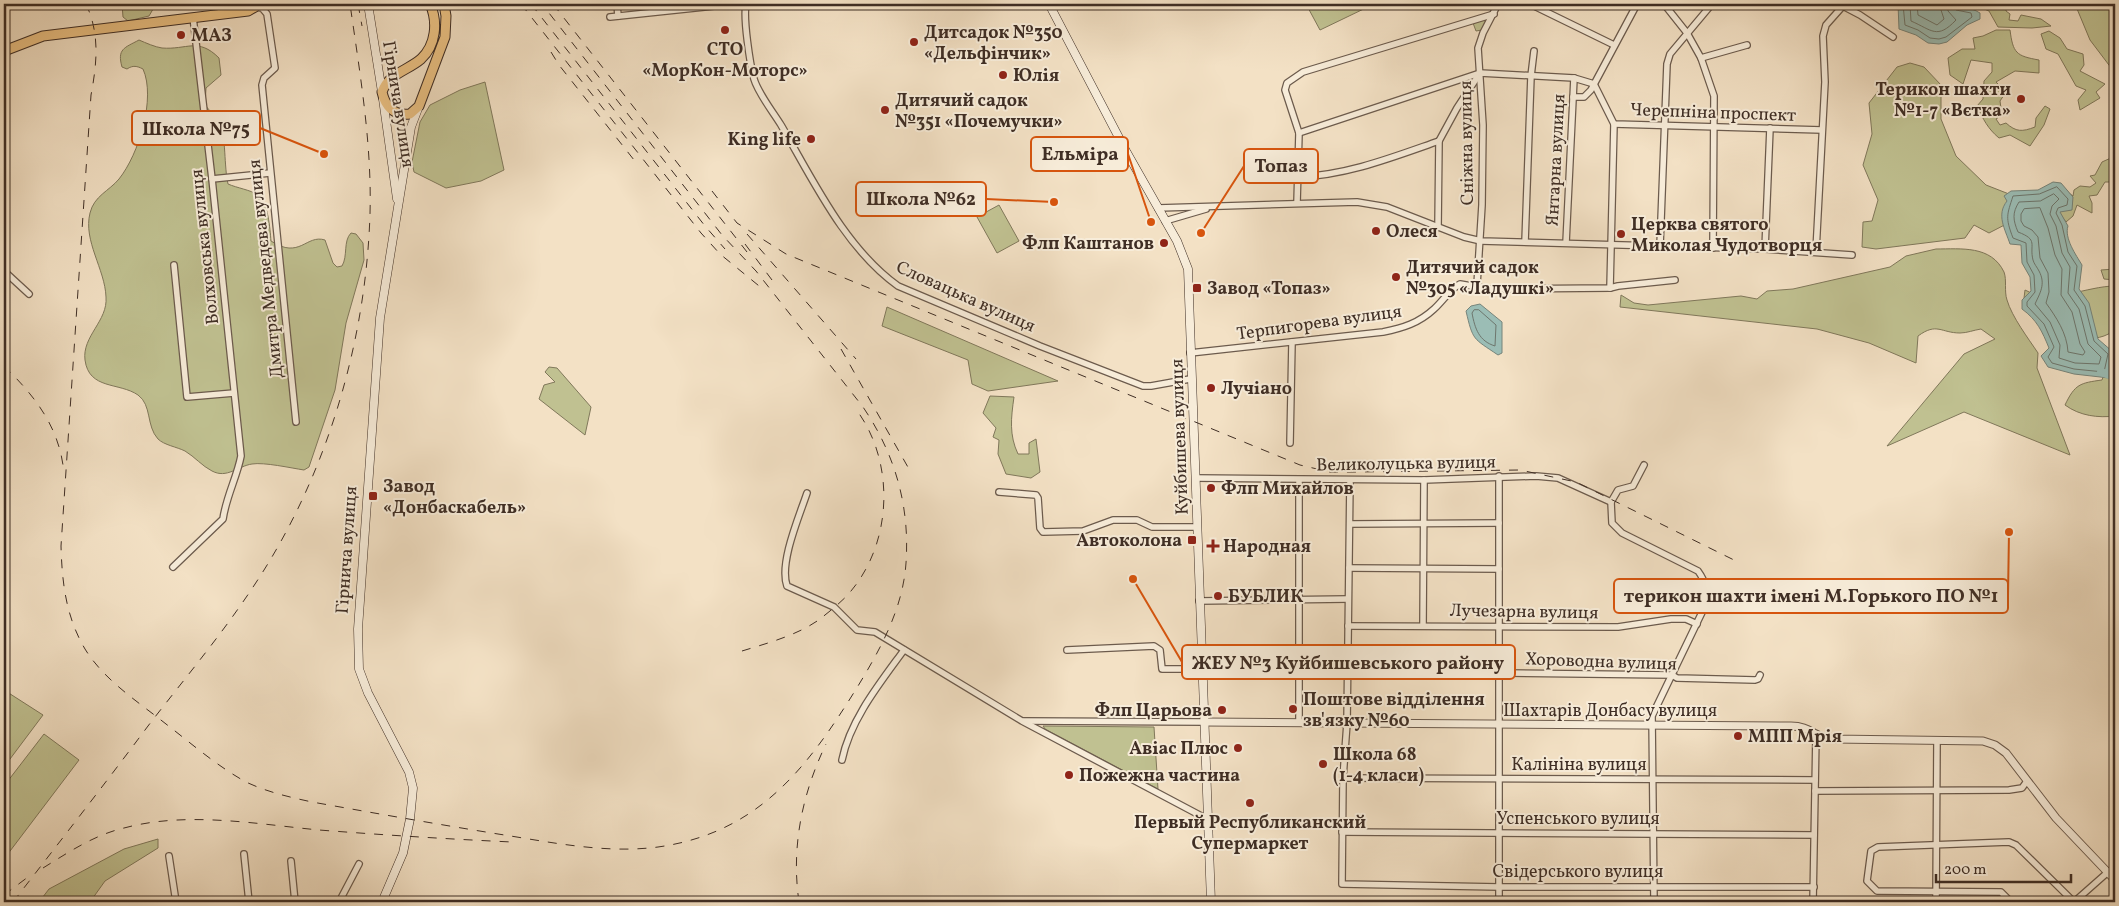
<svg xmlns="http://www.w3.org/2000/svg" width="2119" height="906" viewBox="0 0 2119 906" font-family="Vollkorn,serif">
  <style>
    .green { fill: #c0c191; stroke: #80785b }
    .water { fill: #9bbdb5; stroke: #76847b }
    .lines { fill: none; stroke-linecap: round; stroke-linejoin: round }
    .shore { stroke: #6d766d; stroke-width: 1 }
    .river { stroke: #9bbdb5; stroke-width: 8 }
    .minor-casing { stroke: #6c5b4d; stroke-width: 8 }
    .tertiary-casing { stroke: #6c5b4d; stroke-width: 9 }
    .secondary-casing { stroke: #3f2e25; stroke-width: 9 }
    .primary-casing { stroke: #3f2e25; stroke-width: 11 }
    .minor { stroke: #f7ecd9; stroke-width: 5.5 }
    .tertiary { stroke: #f7ecd9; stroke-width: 7 }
    .secondary { stroke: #f7ecd9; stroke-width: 8 }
    .primary { stroke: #eac082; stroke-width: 9 }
    .rail { stroke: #3f2e25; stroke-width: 1; stroke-dasharray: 9 9; stroke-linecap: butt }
    .poi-dot { fill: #8f2418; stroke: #f7ecd9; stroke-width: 2 }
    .labels { text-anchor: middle; stroke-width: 4; stroke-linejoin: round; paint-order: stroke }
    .poi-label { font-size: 18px; font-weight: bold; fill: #3f2e25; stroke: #f7ecd9; text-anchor: start }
    .street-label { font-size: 18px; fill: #3f2e25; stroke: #f7ecd9 }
    .leader { fill: none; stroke: #d7550e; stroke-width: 2 }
    .callout-dot { fill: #d7550e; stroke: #f7ecd9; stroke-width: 2 }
    .callout { fill: #f7ecd9; stroke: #d7550e; stroke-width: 2 }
    .callout-label { font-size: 19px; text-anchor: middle; font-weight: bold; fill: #3f2e25 }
  </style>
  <rect width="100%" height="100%" fill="#f3e1c5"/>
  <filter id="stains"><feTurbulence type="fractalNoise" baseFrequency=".004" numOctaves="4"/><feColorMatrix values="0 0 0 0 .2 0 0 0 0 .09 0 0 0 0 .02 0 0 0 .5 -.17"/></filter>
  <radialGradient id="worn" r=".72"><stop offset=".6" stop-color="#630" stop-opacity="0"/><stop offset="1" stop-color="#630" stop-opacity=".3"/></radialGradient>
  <!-- green -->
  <g class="green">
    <path d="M122,4H156L149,16L128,21L123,17Z"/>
    <path d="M1306,4H1374L1320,30Z"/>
    <path d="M1972,4H2006V11L2010,14L2009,20L2018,21L2021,15L2041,19L2051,26L2032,28L1998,27L1989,11Z"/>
    <path d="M2075,4H2115V73L2090,40Z"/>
    <path d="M1486,19L1482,30L1476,31L1473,23Z"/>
    <path d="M1996,30H2010C2013,53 2016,56 2039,60V73L2015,71L1996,82L2006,92L2000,101L2002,115L1996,119L2000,125L2006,123C2016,132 2022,132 2035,127L2036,118L2045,106L2050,109L2044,125L2030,146L2010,135L1999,138C1988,129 1983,119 1977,106L1983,99L1984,81L1992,72V63L1971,60L1963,84L1950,75L1948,58L1962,49H1975L1973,38L1983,36Z"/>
    <path d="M2049,31L2060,38L2067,49L2083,54L2084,65L2080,71L2105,84L2096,92L2100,98L2080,110L2078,100L2086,90L2076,86L2058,54L2046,49L2041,34Z"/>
    <path d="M139,40C146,43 155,47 162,48C187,50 198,37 219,58L221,75L206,88L205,105C210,111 216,118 220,124C226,136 224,167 228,184C237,188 251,190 258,195C268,201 270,229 271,241C300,260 306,234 325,240L333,263L337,267L342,266C348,256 343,241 351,233L356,234L363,243L364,260L346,323L335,390L311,461L309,467L304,470C291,468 264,462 252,464C238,466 227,479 212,471C202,466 195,457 185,451C177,447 164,445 158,439C146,426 152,405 138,395C119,382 89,390 85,360C82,336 108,321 106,297C105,269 83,241 90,213C94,196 109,191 119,179C139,154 156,98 143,69C137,66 133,65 127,69L122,67C117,49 124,48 139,40Z"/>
    <path d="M1910,63L1924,67L1941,85V119L1956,156L1986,185L2009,194L2018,218L1989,233L1974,225L1965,238L1876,249L1862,247L1863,222L1872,221L1878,200L1863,165L1872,134L1869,103L1897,67Z"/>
    <path d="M485,82L504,170L481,181L446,188L414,172L412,162L420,122L430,105L460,90Z"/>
    <path d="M2115,137L2114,182H2105L2097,195L2089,196L2092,203V213L2077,205L2073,216L2066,222L2057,210L2066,191L2073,196L2074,190L2080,186L2090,187L2096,183L2090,176L2095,175L2102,162L2113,157Z"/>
    <path d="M999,205L1019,241L997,253L977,217Z"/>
    <path d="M1936,249C1961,249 1991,245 2004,272C2007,280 2004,291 2007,300C2012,317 2028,338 2038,353L2037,368L2070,455L1964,412L1887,446L1964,354L1995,339L1981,329C1974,330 1967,333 1960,333C1941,333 1937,322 1918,336L1916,363L1869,343L1817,329L1620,307L1621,295L1634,303L1648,305L1741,296L1757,299L1767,291L1793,289L1890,267L1906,256Z"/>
    <path d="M2115,269V280L2104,279L2101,270Z"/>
    <path d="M2115,286V329C2099,346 2061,337 2041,328L2035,311L2024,298L2025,290C2052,305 2087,286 2115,286Z"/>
    <path d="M887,307L1058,381L988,391L972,384L968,360L882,326Z"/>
    <path d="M2109,359L2115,360V416C2098,418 2080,416 2065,405C2075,384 2080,383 2102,380Z"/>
    <path d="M549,367L557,368L591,407L585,435L539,399L544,385L555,382L545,372Z"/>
    <path d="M990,396L1014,397C1011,418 1009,435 1018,454H1029V443L1036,439L1040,472L1031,478L1006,474L998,454L999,440L993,437L996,428L983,413Z"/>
    <path d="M4,690L43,715L4,767Z"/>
    <path d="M1043,726L1154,727L1158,789L1045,729Z"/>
    <path d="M44,734L79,760L4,859V786Z"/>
    <path d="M158,839V848L105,881L90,902H39L49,889L124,849Z"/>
  </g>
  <!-- water -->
  <g class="water">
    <path d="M1898,4C1923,4 1959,0 1980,13V19L1967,25L1947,42L1939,44L1928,43L1916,35L1899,29Z"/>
    <path d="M2053,182L2061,183L2073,197L2072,210L2060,212L2068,226C2064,238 2076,255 2082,265L2079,289L2089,303L2098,339L2113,352L2109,378L2074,374L2048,367L2041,356L2049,348C2042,331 2037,320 2022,309V300L2031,291L2030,277L2022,263L2021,245L2010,244C2005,229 1996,215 2007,201L2004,196L2011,191L2038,190Z"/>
    <path d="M1480,304L1502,322V353L1498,355C1473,338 1473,341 1466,311L1471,306Z"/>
  </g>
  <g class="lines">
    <!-- shore -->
    <g class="shore">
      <path d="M1903,4L1905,25L1918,30L1930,38L1939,39L1946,37L1972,17L1971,13L1956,10L1953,4"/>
      <path d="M1910,4L1911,21C1932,30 1937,40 1956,20L1948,11L1947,4"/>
      <path d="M1917,4L1918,15L1937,25L1944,19L1939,4"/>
      <path d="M2057,187L2068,199L2067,205L2058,208L2056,213L2062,225L2068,252L2077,266L2074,290L2085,306L2094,341L2108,354L2104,372L2074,369L2052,363L2048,357L2054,347L2044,324L2027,306V302L2035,292L2034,275L2027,262L2026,243L2013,238C2005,217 2007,215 2013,196L2039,194Z"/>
      <path d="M2054,194L2059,199L2052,206L2050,214L2056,226L2062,253L2070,267L2068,293L2079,309L2088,344L2101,357L2099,364L2075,363L2059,358L2060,345L2050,322L2035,304C2040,293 2046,284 2039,271C2037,267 2034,264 2033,260C2029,244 2039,240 2018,232C2013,220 2012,213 2019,202L2040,201Z"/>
      <path d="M2040,208L2048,228L2055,255L2062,269L2061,295L2072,312L2080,344L2085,352L2083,355L2068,352C2067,333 2056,317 2046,303L2049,292L2048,273L2040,258L2038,237L2032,230L2024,226L2021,221V214L2024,209Z"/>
      <path d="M1479,310L1496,325L1495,346C1479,341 1475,329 1472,313L1474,310Z"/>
    </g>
    <!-- river -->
    <path class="river" d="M2101,372L2115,377"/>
    <!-- minor casing -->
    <g class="minor-casing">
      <g id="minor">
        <path d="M617,4L618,16"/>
        <path d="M746,4C743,18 750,64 754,79C758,93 773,112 781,125C813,180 845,248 898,286L1040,346L1143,386H1151L1190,379"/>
        <path d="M1530,4L1614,45"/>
        <path d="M1664,4L1687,33L1701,58L1714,96L1713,248"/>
        <path d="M1839,4L1860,15L1893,37"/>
        <path d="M255,7L262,8L267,14L275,68L264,78L262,85L296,422"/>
        <path d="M610,17L733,4L745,6"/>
        <path d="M1701,58L1747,45"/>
        <path d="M1573,97H1584L1591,90L1637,4"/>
        <path d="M1299,133L1480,73L1574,78L1594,84L1614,124L1822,130"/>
        <path d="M1298,177C1348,175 1393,157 1439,141L1457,108L1480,73"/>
        <path d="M212,179L270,173"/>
        <path d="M1297,203L1299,133L1285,90L1287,83L1303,72L1494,14"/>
        <path d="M1158,208L1357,202L1387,207L1464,237L1481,241L1765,249L1852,255"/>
        <path d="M1165,221L1206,209"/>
        <path d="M1438,227L1439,141"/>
        <path d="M1525,242L1531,76L1534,51"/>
        <path d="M1566,243L1574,78"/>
        <path d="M1660,246L1667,64L1670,54L1712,4"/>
        <path d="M1765,249L1770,128"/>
        <path d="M1816,251L1825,82L1823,36L1826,25L1842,7"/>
        <path d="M174,265L187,397L234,393"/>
        <path d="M4,271L29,294"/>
        <path d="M1477,285L1482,205L1483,125L1478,48L1483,33L1498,4"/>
        <path d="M1610,288L1614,124"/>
        <path d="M1190,353L1383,332C1403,328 1419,323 1434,309C1443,301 1450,289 1460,284L1489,289L1610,288L1618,286L1675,280"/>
        <path d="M1290,443L1292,342"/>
        <path d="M1644,465L1633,486L1618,490L1611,502L1612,523L1622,533L1698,571C1706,582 1707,590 1706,604L1652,716L1654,902"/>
        <path d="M1196,478L1424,480L1536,476L1558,478L1611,502"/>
        <path d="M1350,480L1347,723L1343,778L1342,884L1499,887H1814"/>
        <path d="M999,492L1036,495L1038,498L1040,528L1043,532L1083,531L1113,520H1137L1152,527H1197"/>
        <path d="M807,493C799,517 779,563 787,586L834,607L857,630L875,632L1022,721L1207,819"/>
        <path d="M1350,524L1499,523"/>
        <path d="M173,567L223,519C226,497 237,477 241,456L212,179L193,17"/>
        <path d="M1349,568L1499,569"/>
        <path d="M1199,601L1348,599"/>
        <path d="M1348,626L1618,627L1671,619H1686L1697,624"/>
        <path d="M1423,626L1424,480"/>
        <path d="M1067,650L1154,646L1160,650L1162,669H1202"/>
        <path d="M1347,671L1672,675L1677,678L1755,680L1758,679L1760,675"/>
        <path d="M1024,721L1204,722"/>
        <path d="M1299,722V480"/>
        <path d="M842,760C850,720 880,683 904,650"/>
        <path d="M1343,778L1815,780"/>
        <path d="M1815,791L2009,790L2022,788L2027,781"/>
        <path d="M1342,832L1814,835"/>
        <path d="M244,854L249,902"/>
        <path d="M169,856L176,902"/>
        <path d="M291,861L295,902"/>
        <path d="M339,902L359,864"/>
        <path d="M1499,902V476"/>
        <path d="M1813,902L1816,735"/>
        <path d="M1936,902L1937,741"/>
        <path d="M2011,902L2001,892L1877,891L1867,881L1871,851L1878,847L2009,842L2016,845L2074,902"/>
        <path d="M2074,902L2108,872"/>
      </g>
    </g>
    <!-- tertiary casing -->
    <g class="tertiary-casing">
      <path id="tertiary" d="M1204,722L1791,726C1811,726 1814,738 1833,739L1983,741L1995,745L2006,753L2056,818L2115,880"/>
    </g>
    <!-- secondary casing -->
    <g class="secondary-casing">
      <g id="secondary">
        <path d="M368,4L382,92"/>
        <path d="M1049,4L1127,153L1177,241L1188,269L1211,902"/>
        <path d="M383,99L397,199"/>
        <path d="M382,902L403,853L410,819L413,788L409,772L368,693L359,669L358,629L380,318L411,127L419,106"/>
      </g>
    </g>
    <!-- primary casing -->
    <g class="primary-casing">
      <g id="primary">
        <path d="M430,4C438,22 436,45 421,59C407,71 389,73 382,92C385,106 394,116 410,114L419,106L445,37L446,16L444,4"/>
        <path d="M4,51L43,36L248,11L255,7L256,4"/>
      </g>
    </g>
    <!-- minor -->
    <use href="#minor" class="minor"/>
    <!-- tertiary -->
    <use href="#tertiary" class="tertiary"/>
    <!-- secondary -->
    <use href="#secondary" class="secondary"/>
    <!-- primary -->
    <use href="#primary" class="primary"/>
    <!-- rail -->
    <g class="rail">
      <path d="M86,4C100,34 97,63 91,95L61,546C62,583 66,617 85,649C104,680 137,701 166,724C192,744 217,766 246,782C267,792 289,797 312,802C374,813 436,824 498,834C550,842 605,854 658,847C759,833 808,767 858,686C881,648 903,608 906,563C910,506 895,454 863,407L756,271L722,235L542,4"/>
      <path d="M358,4L362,26"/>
      <path d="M521,4L701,233L720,254L764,290"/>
      <path d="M531,4L705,226L725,249"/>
      <path d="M553,4L747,252"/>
      <path d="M551,52L559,65L638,165"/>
      <path d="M712,191L737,223L786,254L1300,465L1330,472H1354L1520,470L1576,482L1734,560"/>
      <path d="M747,234L856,359"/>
      <path d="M745,244L775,284"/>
      <path d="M841,349L909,469"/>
      <path d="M4,366C33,394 57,424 63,465"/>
      <path d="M742,651C768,643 798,635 820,619C830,611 843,601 851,591C892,542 895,464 858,412"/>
      <path d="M43,868C69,852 94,835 124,828C187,811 256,824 319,830C384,835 447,839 512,842"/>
      <path d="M4,895L28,877"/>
      <path d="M13,902C58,844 104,785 148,726C185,678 224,632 257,581C327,474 366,342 370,214C372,144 360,74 350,4"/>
      <path d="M799,902C791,847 802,794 826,744"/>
    </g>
  </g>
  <!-- markers -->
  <g class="poi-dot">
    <circle cx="725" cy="30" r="5"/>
    <circle cx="181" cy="35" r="5"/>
    <circle cx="914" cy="42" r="5"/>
    <circle cx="1003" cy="75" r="5"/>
    <circle cx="2021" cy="99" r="5"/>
    <circle cx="885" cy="110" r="5"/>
    <circle cx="811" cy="139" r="5"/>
    <circle cx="1376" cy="231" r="5"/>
    <circle cx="1621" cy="234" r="5"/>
    <circle cx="1164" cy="243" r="5"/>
    <circle cx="1396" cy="277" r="5"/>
    <rect x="1192" y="283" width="10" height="10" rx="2.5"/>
    <circle cx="1211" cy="388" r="5"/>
    <circle cx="1211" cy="488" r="5"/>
    <rect x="368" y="491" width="10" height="10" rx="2.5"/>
    <rect x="1187" y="535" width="10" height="10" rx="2.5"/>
    <path d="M1210.5 538.5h5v5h5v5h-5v5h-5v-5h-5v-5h5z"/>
    <circle cx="1218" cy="596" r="5"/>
    <circle cx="1293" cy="709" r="5"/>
    <circle cx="1222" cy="710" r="5"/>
    <circle cx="1738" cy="736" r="5"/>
    <circle cx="1238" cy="748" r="5"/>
    <circle cx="1323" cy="764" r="5"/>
    <circle cx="1069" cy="775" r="5"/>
    <circle cx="1250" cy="803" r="5"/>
  </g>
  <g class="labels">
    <!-- poi labels -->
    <g class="poi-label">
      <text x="924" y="38">Дитсадок №350<tspan x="924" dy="21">«Дельфінчик»</tspan></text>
      <text x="191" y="41">МАЗ</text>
      <text x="725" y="55" text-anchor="middle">СТО<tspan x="725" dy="21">«МорКон-Моторс»</tspan></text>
      <text x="1013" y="81">Юлія</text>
      <text x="2011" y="95" text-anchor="end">Терикон шахти<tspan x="2011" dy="21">№1-7 «Вєтка»</tspan></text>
      <text x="895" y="106">Дитячий садок<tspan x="895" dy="21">№351 «Почемучки»</tspan></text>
      <text x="801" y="145" text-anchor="end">King life</text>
      <text x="1631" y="230">Церква святого<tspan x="1631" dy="21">Миколая Чудотворця</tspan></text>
      <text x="1386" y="237">Олеся</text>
      <text x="1154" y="249" text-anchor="end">Флп Каштанов</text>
      <text x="1406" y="273">Дитячий садок<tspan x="1406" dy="21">№305 «Ладушкі»</tspan></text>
      <text x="1207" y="294">Завод «Топаз»</text>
      <text x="1221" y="394">Лучіано</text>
      <text x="383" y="492">Завод<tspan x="383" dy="21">«Донбаскабель»</tspan></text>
      <text x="1221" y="494">Флп Михайлов</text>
      <text x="1182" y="546" text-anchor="end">Автоколона</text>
      <text x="1223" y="552">Народная</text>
      <text x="1228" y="602">БУБЛИК</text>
      <text x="1303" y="705">Поштове відділення<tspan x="1303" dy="21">зв'язку №60</tspan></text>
      <text x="1212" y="716" text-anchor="end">Флп Царьова</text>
      <text x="1748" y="742">МПП Мрія</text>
      <text x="1228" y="754" text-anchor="end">Авіас Плюс</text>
      <text x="1333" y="760">Школа 68<tspan x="1333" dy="21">(1-4 класи)</tspan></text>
      <text x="1079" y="781">Пожежна частина</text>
      <text x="1250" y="828" text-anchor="middle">Первый Республиканский<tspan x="1250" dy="21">Супермаркет</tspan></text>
    </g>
    <!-- street labels -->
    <g class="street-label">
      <text transform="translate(399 104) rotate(81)" y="6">Гірнича вулиця</text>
      <text transform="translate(1713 112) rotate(2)" y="6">Черепніна проспект</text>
      <text transform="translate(1466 143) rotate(-91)" y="6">Сніжна вулиця</text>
      <text transform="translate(1555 160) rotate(-87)" y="6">Янтарна вулиця</text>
      <text transform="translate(204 247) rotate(-96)" y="6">Волховська вулиця</text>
      <text transform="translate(265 269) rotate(-96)" y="6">Дмитра Медведєва вулиця</text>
      <text transform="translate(966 296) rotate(24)" y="6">Словацька вулиця</text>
      <text transform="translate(1319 322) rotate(-8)" y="6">Терпигорева вулиця</text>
      <text transform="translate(1179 437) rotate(-92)" y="6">Куйбишева вулиця</text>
      <text transform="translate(1406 463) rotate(-1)" y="6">Великолуцька вулиця</text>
      <text transform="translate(346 550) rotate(-86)" y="6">Гірнича вулиця</text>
      <text transform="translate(1524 611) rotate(1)" y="6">Лучезарна вулиця</text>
      <text transform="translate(1601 661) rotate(2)" y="6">Хороводна вулиця</text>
      <text x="1610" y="716">Шахтарів Донбасу вулиця</text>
      <text x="1579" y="770">Калініна вулиця</text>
      <text x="1578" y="824">Успенського вулиця</text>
      <text x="1578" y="877">Свідерського вулиця</text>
    </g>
  </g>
  <!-- callouts -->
  <path class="leader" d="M324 154L260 128M1151 222L1128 154M1201 233L1244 166M1054 202L986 199M2009 532L2008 596M1133 579L1182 662"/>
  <g class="callout-dot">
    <circle cx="324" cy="154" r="5"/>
    <circle cx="1151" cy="222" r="5"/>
    <circle cx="1201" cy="233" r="5"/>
    <circle cx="1054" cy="202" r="5"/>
    <circle cx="2009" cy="532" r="5"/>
    <circle cx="1133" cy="579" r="5"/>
  </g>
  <g class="callout">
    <rect x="132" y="111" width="128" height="34" rx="5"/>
    <rect x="1031" y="137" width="97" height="34" rx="5"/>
    <rect x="1244" y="149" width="74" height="34" rx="5"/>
    <rect x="856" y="182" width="130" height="34" rx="5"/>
    <rect x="1614" y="579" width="394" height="34" rx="5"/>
    <rect x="1182" y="645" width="333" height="34" rx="5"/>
  </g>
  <g class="callout-label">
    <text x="196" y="135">Школа №75</text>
    <text x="1080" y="160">Ельміра</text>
    <text x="1281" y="172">Топаз</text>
    <text x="921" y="205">Школа №62</text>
    <text x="1811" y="602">терикон шахти імені М.Горького ПО №1</text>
    <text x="1348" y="669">ЖЕУ №3 Куйбишевського району</text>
  </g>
  <!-- margin -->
  <rect width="2119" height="906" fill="none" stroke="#f3e1c5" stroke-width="20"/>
  <rect x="5" y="5" width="2109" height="896" fill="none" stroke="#3f2e25" stroke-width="2.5"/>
  <rect x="10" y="10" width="2099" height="886" fill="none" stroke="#3f2e25"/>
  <!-- scale -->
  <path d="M1936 874v8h135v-8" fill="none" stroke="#3f2e25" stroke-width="2.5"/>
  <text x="1944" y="874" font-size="15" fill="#3f2e25" stroke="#f7ecd9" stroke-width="4" paint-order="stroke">200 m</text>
  <rect width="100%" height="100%" filter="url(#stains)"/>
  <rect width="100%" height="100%" fill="url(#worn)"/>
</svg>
